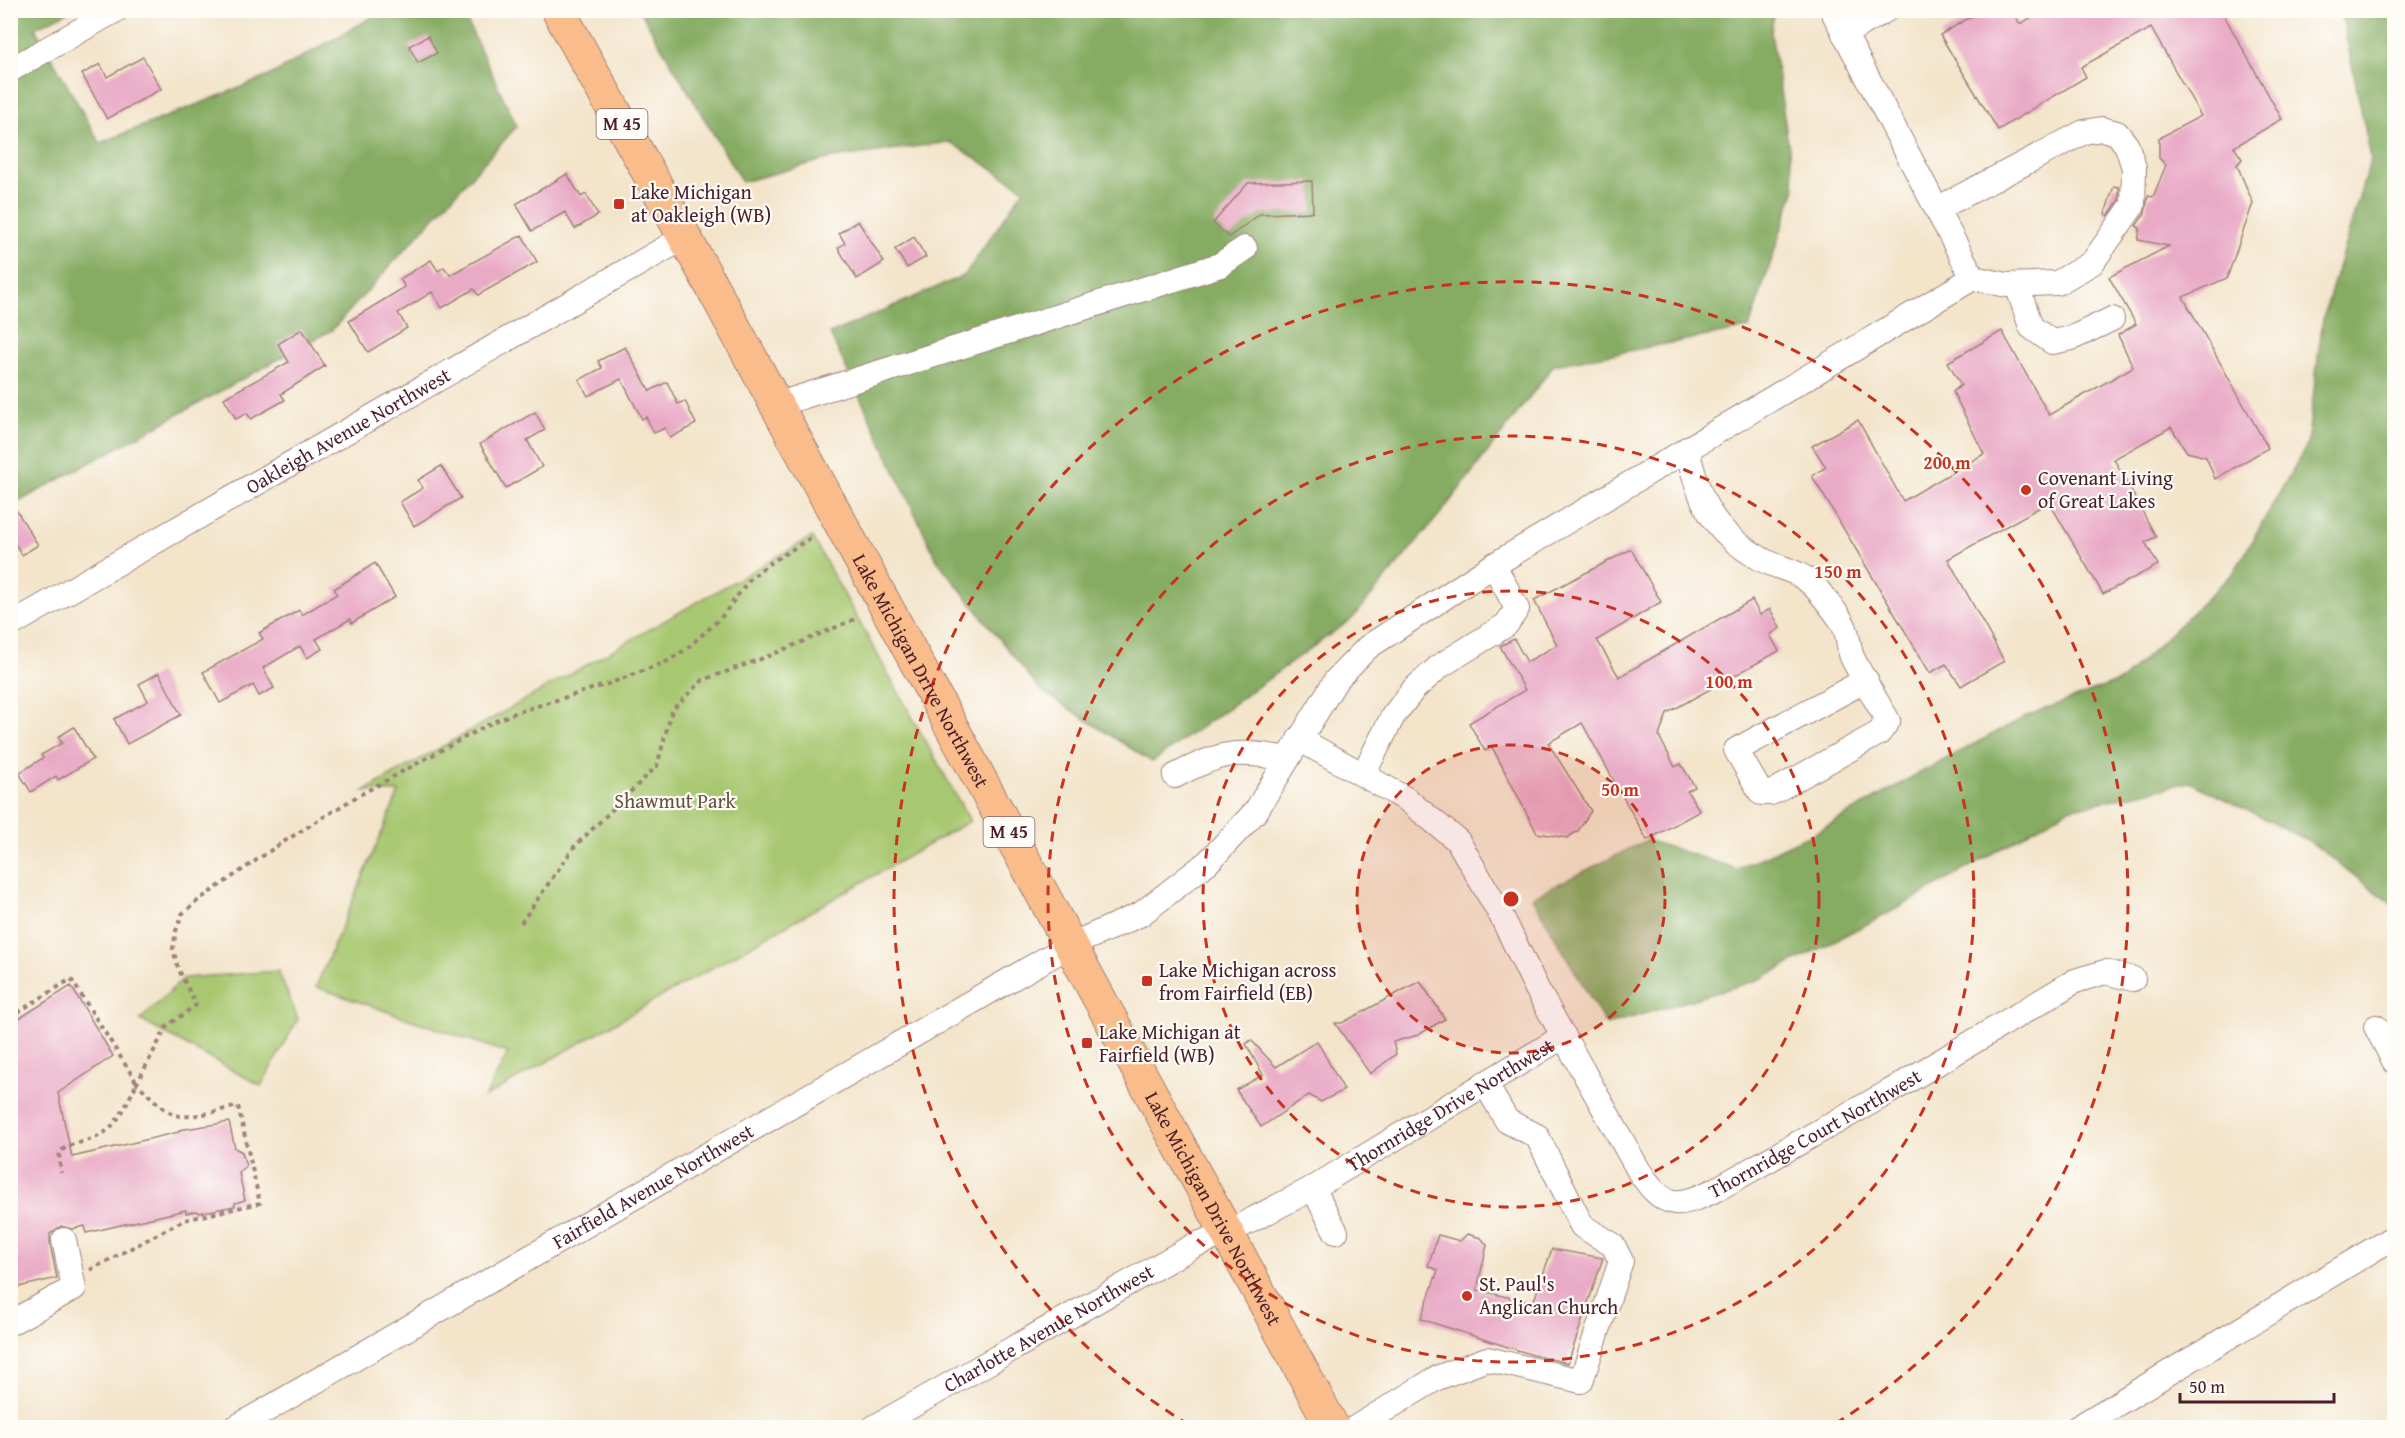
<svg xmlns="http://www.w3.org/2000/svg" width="2405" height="1438" viewBox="0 0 2405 1438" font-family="'Gentium Book Plus',serif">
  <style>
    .green { fill: #a7c76f; stroke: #78734d; stroke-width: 1.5 }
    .forest { fill: #85ac62; stroke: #686646; stroke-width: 1.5 }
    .building { fill: #e9aac6 }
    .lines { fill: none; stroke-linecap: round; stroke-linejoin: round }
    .minor-casing { stroke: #9e827a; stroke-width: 26 }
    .highway-casing { stroke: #9e827a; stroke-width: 35 }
    .path { stroke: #9e827a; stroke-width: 4; stroke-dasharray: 4.5 4.5; stroke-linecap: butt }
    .minor { stroke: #fff; stroke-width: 24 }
    .highway { stroke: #f9bc8a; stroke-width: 33 }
    .ring { fill: none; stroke: #c8321e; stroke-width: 3; stroke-dasharray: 10 8 }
    .poi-dot { fill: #c8321e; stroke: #fdfcf7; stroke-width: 2 }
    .labels { text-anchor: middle; stroke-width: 4.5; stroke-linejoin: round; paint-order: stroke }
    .shield { fill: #fdfcf7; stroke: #806168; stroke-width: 1.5 }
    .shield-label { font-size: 18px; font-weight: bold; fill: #4a1f2b }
    .poi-label { font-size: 20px; fill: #4a1f2b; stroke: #fdfcf7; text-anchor: start }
    .street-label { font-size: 20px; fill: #4a1f2b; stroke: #fdfcf7 }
    .park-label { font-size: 20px; fill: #66513f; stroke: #fdfcf7 }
    .centre { fill: #c8321e; stroke: #fdfcf7; stroke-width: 3 }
    .ring-label { font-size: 18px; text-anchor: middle; font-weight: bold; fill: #c8321e; stroke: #fdfcf7; stroke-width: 4.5; stroke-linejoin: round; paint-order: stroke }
  </style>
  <rect width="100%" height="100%" fill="#fdfcf7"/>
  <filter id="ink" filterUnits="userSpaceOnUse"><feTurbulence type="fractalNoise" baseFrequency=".0167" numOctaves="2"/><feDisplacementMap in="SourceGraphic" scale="12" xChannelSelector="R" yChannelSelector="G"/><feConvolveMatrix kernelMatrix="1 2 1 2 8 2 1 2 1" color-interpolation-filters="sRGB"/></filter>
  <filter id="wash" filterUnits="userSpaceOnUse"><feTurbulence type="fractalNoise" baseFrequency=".008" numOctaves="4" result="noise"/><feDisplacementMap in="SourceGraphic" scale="24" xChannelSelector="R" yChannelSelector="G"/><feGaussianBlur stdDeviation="1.35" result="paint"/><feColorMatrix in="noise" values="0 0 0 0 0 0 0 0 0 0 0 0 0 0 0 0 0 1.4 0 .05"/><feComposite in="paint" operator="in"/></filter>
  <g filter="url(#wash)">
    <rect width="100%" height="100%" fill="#f3e4ca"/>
    <!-- green -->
    <g class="green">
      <path d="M812,537L970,821L485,1097L508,1053L316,987L399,792L364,791Z"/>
      <path d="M278,971L298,1019L261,1086L140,1020L184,978Z"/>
    </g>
    <!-- forest -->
    <g class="forest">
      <path d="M11,11H70L35,28L100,143L269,76L383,11H462L517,126L332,330L11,506Z"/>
      <path d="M640,11H1774L1771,32L1795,188L1749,328L1554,365L1444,509L1352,619L1152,762L1040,690L937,560L830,334L965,275L1024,189L950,142L832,158L742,182Z"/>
      <path d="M2341,11H2394V906L2309,841L2190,782L2069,809L1900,907L1758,980L1606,1025L1532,897L1647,840L1737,869L1815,833L1914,776L2029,715L2122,680L2234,572L2307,445L2323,318L2371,158Z"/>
    </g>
    <g id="blocks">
      <!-- building -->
      <g class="building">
        <path d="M1982,10H2011L2020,24L2045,10H2221L2282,119L2234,147L2242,159L2237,165L2253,203L2227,278L2183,297L2268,448L2215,479L2206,457L2187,452L2171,427L2114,459L2156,537L2145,542L2158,565L2103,594L2049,502L1948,559L2004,661L1961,686L1946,664L1930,673L1812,476L1826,467L1812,446L1858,420L1903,501L1984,454L1953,392L1961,385L1948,362L2002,331L2049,415L2133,367L2118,335L2136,324L2109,277L2169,246L2138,240L2140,228L2136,226L2145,213L2148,196L2153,197L2166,165L2159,158V138L2201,116L2151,28L2081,67L2086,77L1998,130L1940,35Z"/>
        <path d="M428,36L437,53L418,63L409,46Z"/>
        <path d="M143,57L161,89L107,119L82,74L100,64L107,77Z"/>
        <path d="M567,174L581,197L586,194L598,215L575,229L565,212L532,231L516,204Z"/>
        <path d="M1312,181L1313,212L1260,214L1229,237L1213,223L1248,183Z"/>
        <path d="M2114,186L2119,187V200L2108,216L2105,214Z"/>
        <path d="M858,221L884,262L857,279L838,248L845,243L839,233Z"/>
        <path d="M522,235L537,262L478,295L474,289L442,308L432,292L398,313L407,328L368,352L349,321L405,287L400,279L431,260L438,271L444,267L450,275Z"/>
        <path d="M914,237L926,257L907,268L895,249Z"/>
        <path d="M302,329L325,366L281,394L285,400L251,419L247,413L236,419L224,398L289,362L278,344Z"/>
        <path d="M625,347L650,391L667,382L678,404L685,401L696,424L670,438L665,428L654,433L646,417L642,419L621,379L588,396L579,380L602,368L598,361Z"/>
        <path d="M535,412L545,430L527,440L542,467L506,488L480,444Z"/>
        <path d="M441,466L461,498L414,526L400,502L423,488L418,480Z"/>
        <path d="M10,500L38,545L22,555L10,536Z"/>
        <path d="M1631,549L1661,602L1597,640L1619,677L1752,600L1760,615L1770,609L1780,628L1770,635L1779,651L1667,713L1659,736L1675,767L1681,764L1695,787L1687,791L1700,811L1647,840L1582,723L1548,743L1591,811L1578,831L1567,838L1537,833L1492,747L1485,751L1469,723L1525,690L1500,646L1514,639L1527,662L1557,645L1534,600Z"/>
        <path d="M375,563L395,597L352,623L350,619L316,639L322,649L307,658L300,646L263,668L274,688L259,696L253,685L220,703L203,672L263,639L259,633L299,610L302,615L337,594L334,589Z"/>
        <path d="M159,673L181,715L127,744L114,719L148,701L139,684Z"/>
        <path d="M74,727L93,759L58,780L56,776L31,792L19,773L43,758L41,755L62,743L58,737Z"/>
        <path d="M1420,981L1445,1019L1418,1035L1393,1042L1396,1054L1370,1074L1335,1023H1342Z"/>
        <path d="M71,986L113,1056L58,1093L72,1157L179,1132V1130L229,1122L235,1148L242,1152L246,1166L239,1173L245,1200L235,1203V1206L199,1213L197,1211L186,1213V1210L86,1233L85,1226L72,1229L61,1226L50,1234V1243L57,1278L10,1289V1024Z"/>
        <path d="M1251,1040L1276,1067L1317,1041L1344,1090L1321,1102L1309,1095L1261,1127L1236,1090L1263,1075L1246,1044Z"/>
        <path d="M1467,1234L1481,1238L1487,1245L1477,1290L1533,1303L1552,1249L1603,1258L1568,1363L1533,1355L1421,1319L1438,1270L1428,1266L1438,1235L1460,1241Z"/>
      </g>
    </g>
  </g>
  <g filter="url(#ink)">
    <use href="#blocks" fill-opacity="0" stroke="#9e827a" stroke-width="1.5"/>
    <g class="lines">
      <!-- minor casing -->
      <g class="minor-casing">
        <g id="minor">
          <path d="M1832,10L1973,278"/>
          <path d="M1844,34L1886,10"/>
          <path d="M10,70L116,10"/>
          <path d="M2017,285L2031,327L2052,342L2072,338L2112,319"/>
          <path d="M776,405L1220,265L1245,248"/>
          <path d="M1687,449C1700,502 1711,531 1761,559C1779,569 1799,570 1814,586C1822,595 1839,615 1844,626C1849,636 1848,647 1852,657C1863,679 1876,700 1888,721L1879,733L1771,793H1761L1736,750L1866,680"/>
          <path id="s1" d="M10,625L685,237"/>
          <path id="s2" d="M1299,739L1406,799L1458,841L1502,917L1537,989L1639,1171C1665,1210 1678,1208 1717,1189L1889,1092L2075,981L2105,972L2133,979"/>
          <path d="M1364,773L1393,716L1414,689L1440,666L1506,625L1517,609L1494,565"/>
          <path d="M1175,776C1220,752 1237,749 1287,759"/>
          <path d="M2376,1027L2394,1061"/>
          <path d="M1313,1188L1336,1232"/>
          <path d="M10,1323L74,1288L64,1240"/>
          <path id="s3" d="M235,1428L1044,960L1071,945L1141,914L1208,862L1256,811L1336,680L1368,647L1494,565L1973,278L2007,285L2057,283L2092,263L2133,205L2134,168L2127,146L2117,133L2102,129L2084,132L1937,209"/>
          <path id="s4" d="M873,1428L1195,1245L1227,1233L1313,1188L1564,1036"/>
          <path d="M1355,1428L1437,1378L1487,1359L1581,1381L1621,1261L1613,1245L1582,1226L1537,1136L1507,1121L1485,1083"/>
          <path d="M2077,1428L2394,1237"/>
        </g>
      </g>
      <!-- highway casing -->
      <g class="highway-casing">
        <g id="highway">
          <path id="s5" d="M558,10L704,272L1333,1428"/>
        </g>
      </g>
      <!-- path -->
      <g class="path">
        <path d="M521,923L574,847L657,766L672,710L703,680L769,656L855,619"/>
        <path d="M10,1017L71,979L137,1083C128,1100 120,1123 102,1134C90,1143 69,1141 59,1153L61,1173"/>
        <path d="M90,1270L184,1220L260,1203L238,1106C223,1109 187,1121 173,1114C159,1107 148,1094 137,1083L167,1026L196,1005L178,968L173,949L176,931L182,914L200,899L280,844L356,797L491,723L515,713L611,683L666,662L685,650L720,619L750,579L767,565L812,537"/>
      </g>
      <!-- minor -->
      <use href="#minor" class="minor"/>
      <!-- highway -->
      <use href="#highway" class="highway"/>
    </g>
  </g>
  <!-- distance rings -->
  <circle cx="1511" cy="899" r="154" fill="#c8321e" fill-opacity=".12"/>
  <g class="ring">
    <circle cx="1511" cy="899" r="154"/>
    <circle cx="1511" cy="899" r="308"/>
    <circle cx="1511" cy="899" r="463"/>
    <path d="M1189 1425A617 617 0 1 1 1833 1425"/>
  </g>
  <!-- markers -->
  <g class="poi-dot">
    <rect x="613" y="198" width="12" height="12" rx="3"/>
    <circle cx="2026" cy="490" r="6"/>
    <rect x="1141" y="975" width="12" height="12" rx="3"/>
    <rect x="1081" y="1037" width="12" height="12" rx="3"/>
    <circle cx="1467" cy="1296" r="6"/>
  </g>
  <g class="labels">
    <!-- shield labels -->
    <g class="shield">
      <rect x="596.5" y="109" width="51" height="30" rx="4.5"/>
      <rect x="983.5" y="817" width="51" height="30" rx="4.5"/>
    </g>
    <g class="shield-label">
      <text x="622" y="130">M 45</text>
      <text x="1009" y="838">M 45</text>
    </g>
    <!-- poi labels -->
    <g class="poi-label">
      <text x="631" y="199">Lake Michigan<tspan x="631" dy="23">at Oakleigh (WB)</tspan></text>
      <text x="2038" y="485">Covenant Living<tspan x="2038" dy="23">of Great Lakes</tspan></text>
      <text x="1159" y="977">Lake Michigan across<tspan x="1159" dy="23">from Fairfield (EB)</tspan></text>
      <text x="1099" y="1039">Lake Michigan at<tspan x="1099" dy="23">Fairfield (WB)</tspan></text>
      <text x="1479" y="1291">St. Paul's<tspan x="1479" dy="23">Anglican Church</tspan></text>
    </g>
    <!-- street labels -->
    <g class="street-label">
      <text dy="7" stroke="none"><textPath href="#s1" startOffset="390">Oakleigh Avenue Northwest</textPath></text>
      <text dy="7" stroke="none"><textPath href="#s5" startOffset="754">Lake Michigan Drive Northwest</textPath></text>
      <text dy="7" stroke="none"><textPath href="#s4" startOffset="662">Thornridge Drive Northwest</textPath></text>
      <text dy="7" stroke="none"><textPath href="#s2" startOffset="772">Thornridge Court Northwest</textPath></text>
      <text dy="7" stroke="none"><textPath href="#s3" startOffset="483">Fairfield Avenue Northwest</textPath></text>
      <text dy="7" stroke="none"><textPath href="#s5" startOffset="1366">Lake Michigan Drive Northwest</textPath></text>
      <text dy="7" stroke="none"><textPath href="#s4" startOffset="202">Charlotte Avenue Northwest</textPath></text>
    </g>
    <!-- park labels -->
    <g class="park-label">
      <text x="675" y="808">Shawmut Park</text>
    </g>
  </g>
  <circle cx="1511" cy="899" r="9" class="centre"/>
  <g class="ring-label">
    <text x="1947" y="469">200 m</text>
    <text x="1838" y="578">150 m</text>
    <text x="1729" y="688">100 m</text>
    <text x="1620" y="796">50 m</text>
  </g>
  <!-- margin -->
  <rect width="2405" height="1438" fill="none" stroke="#fdfcf7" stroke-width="36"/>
  <!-- scale -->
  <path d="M2180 1393v9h154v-9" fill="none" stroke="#4a1f2b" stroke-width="3"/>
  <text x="2189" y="1393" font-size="18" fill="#4a1f2b" stroke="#fdfcf7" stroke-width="4.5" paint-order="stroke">50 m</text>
</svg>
